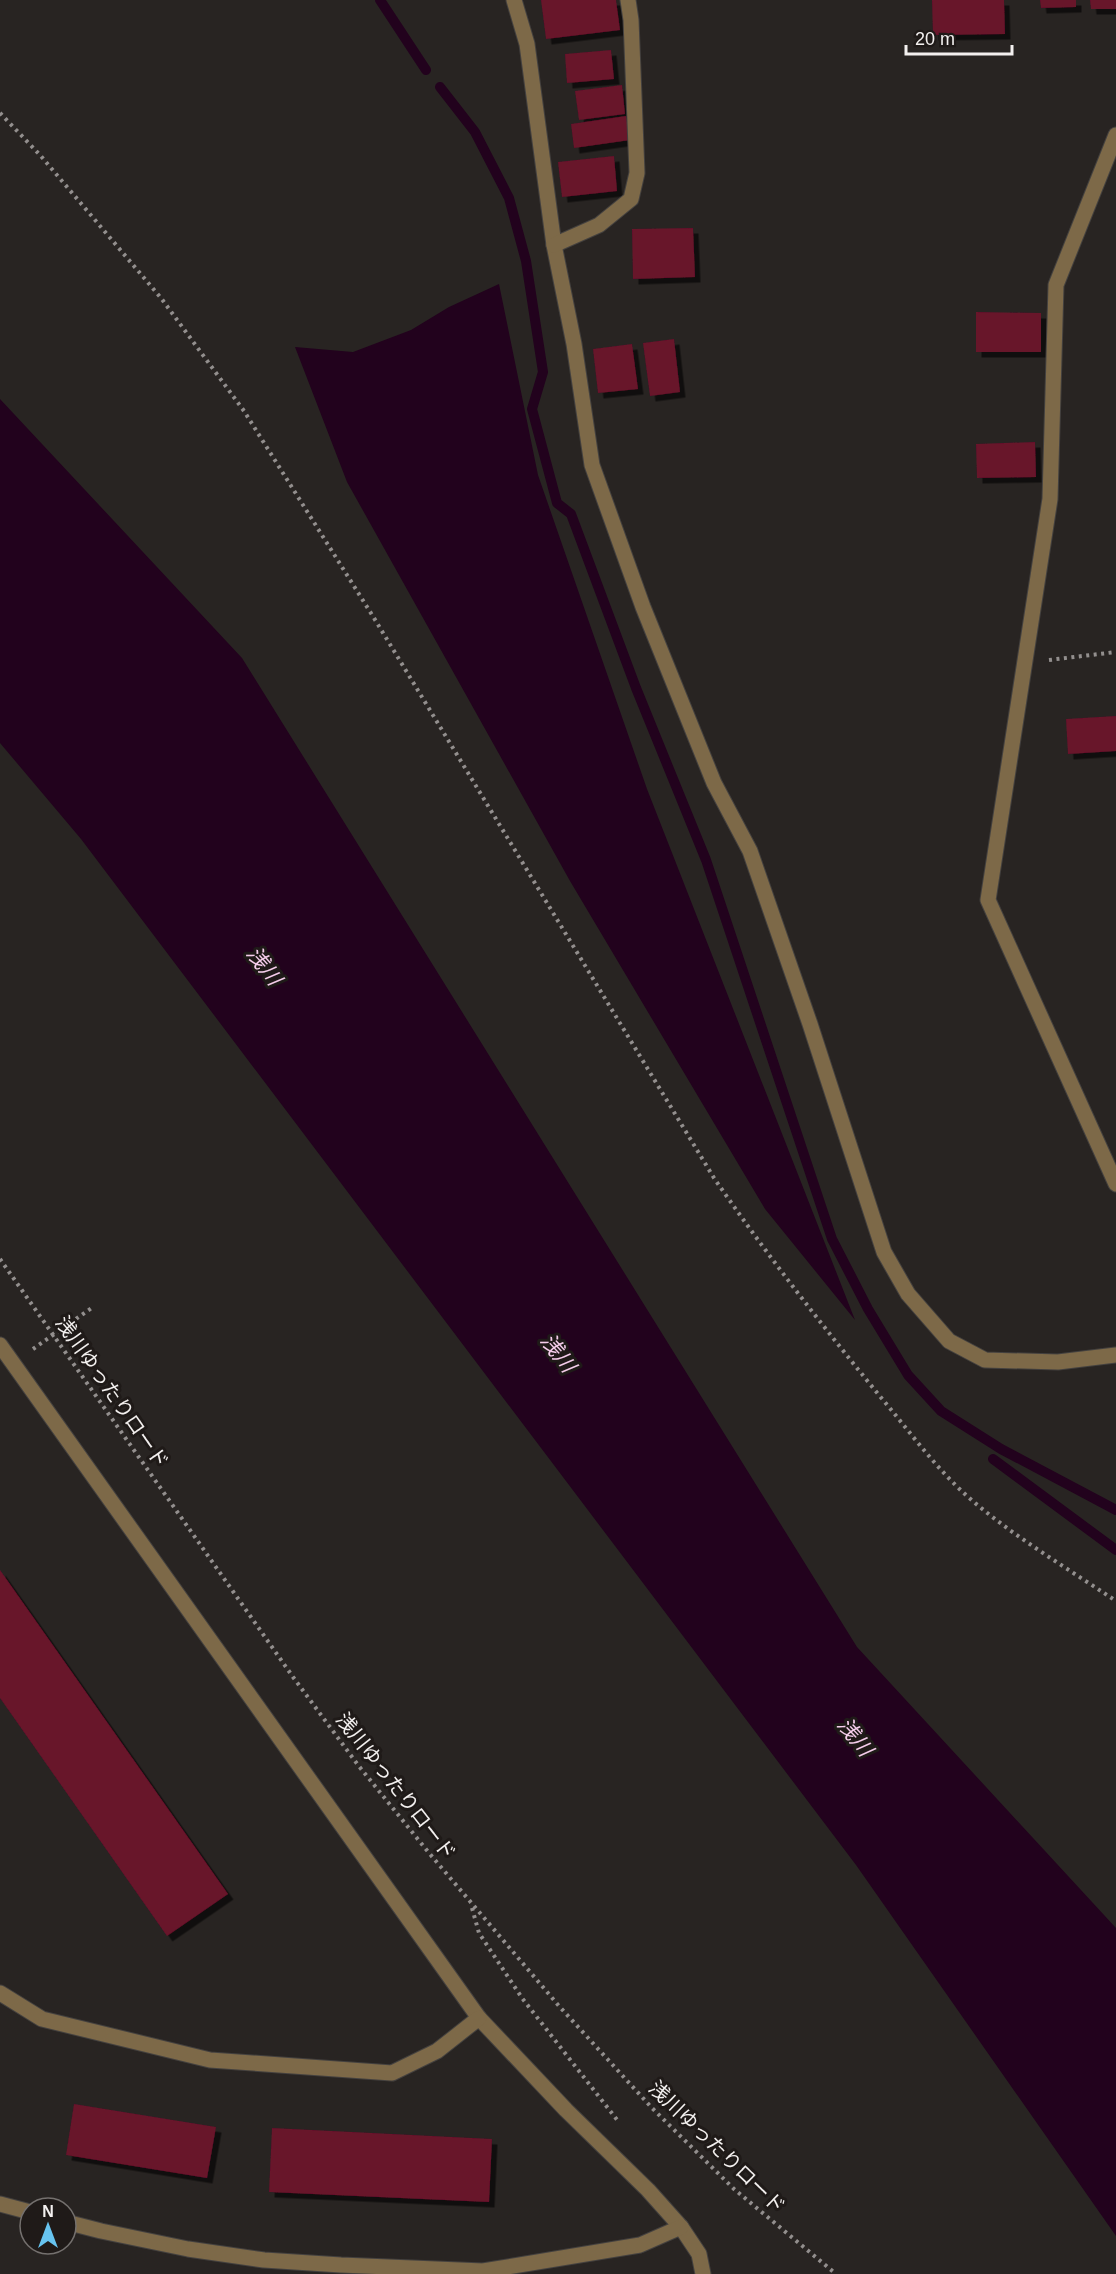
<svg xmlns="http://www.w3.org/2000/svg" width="1116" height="2274" viewBox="0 0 1116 2274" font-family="Helvetica,'Noto Sans JP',sans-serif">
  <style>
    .water { fill: #22021d }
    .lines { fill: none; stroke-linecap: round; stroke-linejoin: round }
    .stream { stroke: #22021d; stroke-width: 10 }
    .building { fill: #68122b; filter: url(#shadow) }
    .minor-casing { stroke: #44413f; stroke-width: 17 }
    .path { stroke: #938f8e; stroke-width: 4; stroke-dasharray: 3 4.5; stroke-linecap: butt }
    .minor { stroke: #7d6948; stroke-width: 15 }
    .labels { text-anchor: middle; stroke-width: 6; stroke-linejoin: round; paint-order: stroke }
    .street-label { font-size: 20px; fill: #f3f0ef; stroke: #1f1a18 }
    .water-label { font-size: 21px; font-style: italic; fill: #f5cdeb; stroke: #1f1a18 }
  </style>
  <defs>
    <filter id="shadow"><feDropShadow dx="5.5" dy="5.5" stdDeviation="0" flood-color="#0009"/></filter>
  </defs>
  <rect width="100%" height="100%" fill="#282422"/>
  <!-- water -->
  <g class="water">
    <path d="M499,284L538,475L647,789L855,1320L765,1209L570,881L347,482L295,347L353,352L411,330L449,307Z"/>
    <path d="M0,399L242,658L857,1647L1116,1928V2236L856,1865L81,839L0,743Z"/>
  </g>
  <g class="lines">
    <!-- stream -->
    <g class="stream">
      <path d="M380,0L426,70"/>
      <path d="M440,87L475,132L509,198L526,261L543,372L532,409L557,503L571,514L636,688L706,860L832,1239L868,1309L908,1375L941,1411L1001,1449L1116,1510"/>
      <path d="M993,1459L1116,1550"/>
    </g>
  </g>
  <!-- building -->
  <g class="building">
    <path d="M541,0H616L620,30L546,39Z"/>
    <path d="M932,0H1004L1005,34L933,35Z"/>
    <path d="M1040,0H1076V7L1041,8Z"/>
    <path d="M1090,0H1116V9H1091Z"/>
    <path d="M611,50L614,79L567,83L565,54Z"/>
    <path d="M622,85L625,114L579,120L575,91Z"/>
    <path d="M626,116L630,140L574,148L571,124Z"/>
    <path d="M614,156L617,191L562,197L558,162Z"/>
    <path d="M693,228L695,277L633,279L632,229Z"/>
    <path d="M976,312L1041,313V352H976Z"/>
    <path d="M674,339L680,392L650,396L643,343Z"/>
    <path d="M632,344L638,389L598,393L593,349Z"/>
    <path d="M1035,442L1036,477L977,478L976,444Z"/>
    <path d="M1116,716V751L1068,754L1066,719Z"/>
    <path d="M0,1570L228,1894L167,1936L0,1698Z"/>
    <path d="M74,2104L216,2127L207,2178L66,2155Z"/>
    <path d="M272,2128L492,2139L489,2202L269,2192Z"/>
  </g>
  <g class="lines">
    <!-- minor casing -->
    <g class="minor-casing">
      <g id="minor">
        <path d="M514,0L527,44L554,245L574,344L592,465L643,607L714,783L750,851L810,1024L884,1252L908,1294L949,1341L985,1360L1058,1362L1116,1355"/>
        <path d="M1116,135L1056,285L1050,499L988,900L1116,1184"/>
        <path d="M554,245L599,225L631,199L637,173L631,20L628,0"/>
        <path d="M0,1345L479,2018L566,2110L648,2190L681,2227L699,2254L703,2274"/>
        <path d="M0,1993L42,2019L210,2060L392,2073L437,2051L479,2018"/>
        <path d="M0,2204L30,2212"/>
        <path d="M66,2222L101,2231L188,2249L264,2260L341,2265L483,2271L640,2245L681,2227"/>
      </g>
    </g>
    <!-- path -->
    <g class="path">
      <path d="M0,113L40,155L161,298L244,411L374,618L714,1178C767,1255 824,1328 883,1400C910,1432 935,1467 967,1496C1011,1535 1067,1568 1116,1601"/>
      <path d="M1049,660L1116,652"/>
      <path d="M0,1259L293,1677L358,1765L429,1853L559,2006L652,2108L734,2189L836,2274"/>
      <path d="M33,1349L93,1307"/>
      <path d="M472,1908L479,1933L522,1998L618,2121"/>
    </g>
    <!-- minor -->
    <use href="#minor" class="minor"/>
  </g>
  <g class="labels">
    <!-- street labels -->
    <g class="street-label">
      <text transform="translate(112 1392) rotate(55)" y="7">浅川ゆったりロード</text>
      <text transform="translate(396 1786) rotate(52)" y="7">浅川ゆったりロード</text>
      <text transform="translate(717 2147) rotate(44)" y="7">浅川ゆったりロード</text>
    </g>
    <!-- water labels -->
    <g class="water-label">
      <text transform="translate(264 966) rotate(53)" y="7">浅川</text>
      <text transform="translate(558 1353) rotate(53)" y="7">浅川</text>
      <text transform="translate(855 1737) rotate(52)" y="7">浅川</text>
    </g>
  </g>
  <!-- north arrow -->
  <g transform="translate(48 2226)"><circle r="28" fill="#1f1a18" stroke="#74706e" stroke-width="1.5"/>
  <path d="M0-4.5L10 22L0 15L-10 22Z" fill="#67c4f0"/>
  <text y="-9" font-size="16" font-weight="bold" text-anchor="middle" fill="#f3f0ef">N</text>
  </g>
  <!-- scale -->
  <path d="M906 45v9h106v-9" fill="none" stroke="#f3f0ef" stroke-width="3"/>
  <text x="915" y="45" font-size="18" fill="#f3f0ef" stroke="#1f1a18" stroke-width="4.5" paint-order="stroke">20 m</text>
</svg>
